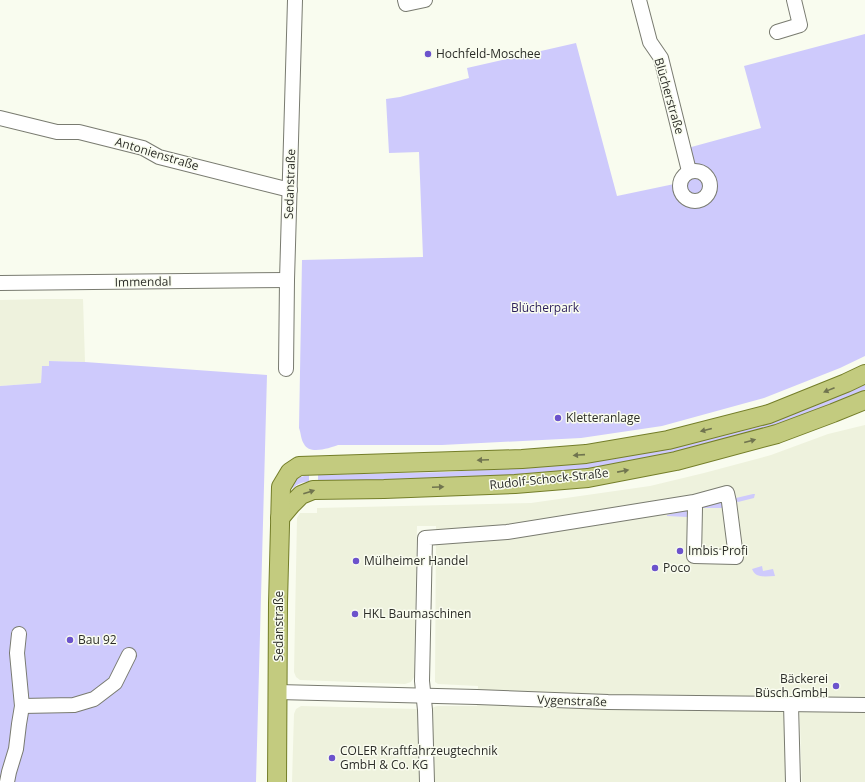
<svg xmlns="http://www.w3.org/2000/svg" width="865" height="782" viewBox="0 0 865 782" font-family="'Open Sans',sans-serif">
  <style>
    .built { fill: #eef2dd }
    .green { fill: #cecafc }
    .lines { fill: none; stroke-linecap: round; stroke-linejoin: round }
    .minor-casing { stroke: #797b70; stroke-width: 16 }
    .major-casing { stroke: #747e29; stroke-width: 20 }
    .minor { stroke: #fff; stroke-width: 14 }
    .major { stroke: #c3cb7f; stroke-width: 18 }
    .oneway { fill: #70744f }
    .poi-dot { fill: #6c53cc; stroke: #f9fcef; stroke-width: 1.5 }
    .labels { text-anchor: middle; stroke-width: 3; stroke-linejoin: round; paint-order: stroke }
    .poi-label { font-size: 12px; fill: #2c2d28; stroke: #f9fcef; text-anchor: start }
    .street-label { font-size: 12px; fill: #2c2d28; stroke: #f9fcef }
    .park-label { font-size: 12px; fill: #2c1f5c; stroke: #f9fcef }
  </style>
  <rect width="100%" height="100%" fill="#f9fcef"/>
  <!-- built -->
  <g class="built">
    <path d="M47,299H83L85,362L49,361V366H42L41,383L0,386V300Z"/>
    <path d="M865,425V782H802L799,694L783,695L786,782H292L294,714L296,709L301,706L417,709L419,710L430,712L432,708L437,706H477L478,686L438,684L435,682L436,526H417L414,677L411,682L405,684L300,680L296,677L294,672L297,518L300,513H317V508L531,503L650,486L704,473L771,455L828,434Z"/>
  </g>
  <!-- green -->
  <g class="green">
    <path d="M865,34V356L840,368L764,398L662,426L581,438L442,445H338C330,448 309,455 304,444C301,440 301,433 299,428L302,260L423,257L419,152L389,153L386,99L400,97L469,78L467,68L576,43L617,196L679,183L681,193C683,195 686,198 688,200C703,209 719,186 705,174C703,172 698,171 696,170L684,149L761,128L744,66Z"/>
    <circle cx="695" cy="186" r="10"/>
    <path d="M49,361L85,362L267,375L256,782H0V386L41,383L42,366H49Z"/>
    <path d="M865,384V391L777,426L673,454L589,469L548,474L449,479L318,482V475L448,472L547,465L628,456L671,448Z"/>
    <path d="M309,475V482C299,482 297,485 290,490L289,489C296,479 297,477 309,475Z"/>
    <path d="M753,494H755L754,498L738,502L736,501L735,499L736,498Z"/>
    <path d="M722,501V508H702V506Z"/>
    <path d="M687,510V517L667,516V515Z"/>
    <path d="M762,566L763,571L773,569L775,576C766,576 756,579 752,569Z"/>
  </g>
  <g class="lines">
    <!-- minor casing -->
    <g class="minor-casing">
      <g id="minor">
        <path d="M405,0L406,4L425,0"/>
        <path d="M639,0L650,42L661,58L689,171"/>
        <path d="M777,32L800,25L794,0"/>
        <path d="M0,118L57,132H79L143,148L159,157L290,190"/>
        <circle cx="695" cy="186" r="15"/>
        <path d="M0,283L287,280"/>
        <path d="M286,369L287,280L295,0"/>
        <path d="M278,692L477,697L608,702L865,705"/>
        <path d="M791,704L793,782"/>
        <path d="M22,706L74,705L94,699L115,683L129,655"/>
        <path d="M7,782L9,772L16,749L19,724L22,706L17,653L19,634"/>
        <path d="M427,782L425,710L422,681L425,538L507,532L694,502L727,493L729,502L736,557L694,556L695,508L694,502"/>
      </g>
    </g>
    <!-- major casing -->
    <g class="major-casing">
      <g id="major">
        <path d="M280,518L291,505L301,495L313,490L384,489L515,484L588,478L676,461L777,434L833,413L865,400"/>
        <path d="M277,782L278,603L281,487L290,472L299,466L522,459L586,454L668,440L769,414L846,383L865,374"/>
      </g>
    </g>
    <!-- minor -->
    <use href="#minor" class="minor"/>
    <!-- major -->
    <use href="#major" class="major"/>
  </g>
  <!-- one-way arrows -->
  <defs><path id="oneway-solid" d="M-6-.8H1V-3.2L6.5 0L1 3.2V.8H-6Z"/></defs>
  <g class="oneway">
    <use href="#oneway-solid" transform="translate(829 390) rotate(158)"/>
    <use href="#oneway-solid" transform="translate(706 430) rotate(166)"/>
    <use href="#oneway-solid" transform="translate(750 441) rotate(-15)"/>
    <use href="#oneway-solid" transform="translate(579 455) rotate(176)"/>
    <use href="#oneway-solid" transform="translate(483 460) rotate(178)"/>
    <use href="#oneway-solid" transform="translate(623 471) rotate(-11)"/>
    <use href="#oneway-solid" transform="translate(438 487) rotate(-2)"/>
    <use href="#oneway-solid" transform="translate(309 492) rotate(-18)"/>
  </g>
  <!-- markers -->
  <g class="poi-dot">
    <circle cx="428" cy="54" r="4"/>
    <circle cx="558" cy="418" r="4"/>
    <circle cx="680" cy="551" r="4"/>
    <circle cx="356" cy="561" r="4"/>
    <circle cx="655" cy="568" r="4"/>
    <circle cx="355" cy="614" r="4"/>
    <circle cx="70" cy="640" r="4"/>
    <circle cx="836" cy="686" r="4"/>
    <circle cx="332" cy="758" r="4"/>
  </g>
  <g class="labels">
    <!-- poi labels -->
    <g class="poi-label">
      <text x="436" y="58">Hochfeld-Moschee</text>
      <text x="566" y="422">Kletteranlage</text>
      <text x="688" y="555">Imbis Profi</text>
      <text x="364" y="565">Mülheimer Handel</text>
      <text x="663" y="572">Poco</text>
      <text x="363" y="618">HKL Baumaschinen</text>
      <text x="78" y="644">Bau 92</text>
      <text x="828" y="683" text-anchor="end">Bäckerei<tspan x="828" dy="14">Büsch GmbH</tspan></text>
      <text x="340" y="755">COLER Kraftfahrzeugtechnik<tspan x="340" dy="14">GmbH &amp; Co. KG</tspan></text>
    </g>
    <!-- street labels -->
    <g class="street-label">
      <text transform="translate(669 96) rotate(74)" y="4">Blücherstraße</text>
      <text transform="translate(157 154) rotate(17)" y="4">Antonienstraße</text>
      <text transform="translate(290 184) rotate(-88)" y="4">Sedanstraße</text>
      <text transform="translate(143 282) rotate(-1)" y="4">Immendal</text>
      <text transform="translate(549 479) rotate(-6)" y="4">Rudolf-Schock-Straße</text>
      <text transform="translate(279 626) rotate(-90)" y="4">Sedanstraße</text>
      <text transform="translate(572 701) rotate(2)" y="4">Vygenstraße</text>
    </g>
    <!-- park labels -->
    <g class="park-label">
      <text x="545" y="312">Blücherpark</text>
    </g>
  </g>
</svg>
